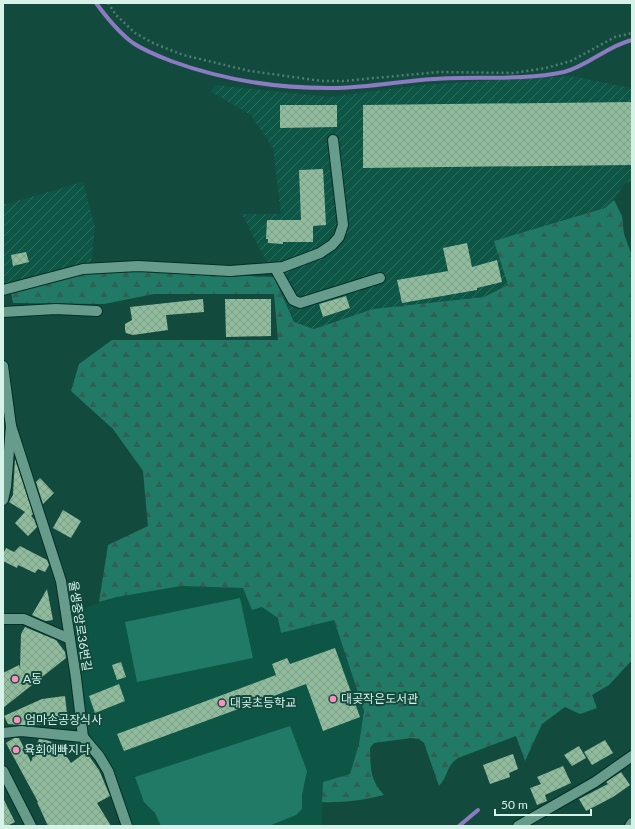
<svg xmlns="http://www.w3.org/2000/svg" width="635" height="829" viewBox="0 0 635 829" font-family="Lato,'Noto Sans KR',sans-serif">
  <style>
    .built { fill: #0d5545 }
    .industrial { fill: url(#industrial-furrows) }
    .green { fill: #217a66 }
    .forest { fill: url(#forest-firs) }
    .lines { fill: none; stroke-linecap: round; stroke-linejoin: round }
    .stream { stroke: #8c7bc3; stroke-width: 4 }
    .building { fill: url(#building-cross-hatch) }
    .minor-casing { stroke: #032f25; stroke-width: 12 }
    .path { stroke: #4e7e72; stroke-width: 2.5; stroke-dasharray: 2 3; stroke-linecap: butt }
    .minor { stroke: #679c8d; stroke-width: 10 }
    .poi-dot { fill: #fe8ebe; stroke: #124b3e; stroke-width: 1.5 }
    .labels { text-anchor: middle; stroke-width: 4; stroke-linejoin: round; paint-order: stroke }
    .street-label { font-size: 12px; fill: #d7f2e9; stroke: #124b3e }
    .poi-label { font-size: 12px; fill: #d7f2e9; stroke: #124b3e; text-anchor: start }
  </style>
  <defs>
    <pattern id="industrial-furrows" width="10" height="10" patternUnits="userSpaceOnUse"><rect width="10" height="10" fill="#0d5545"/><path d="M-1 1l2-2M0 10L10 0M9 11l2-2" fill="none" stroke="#306e60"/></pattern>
    <pattern id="forest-firs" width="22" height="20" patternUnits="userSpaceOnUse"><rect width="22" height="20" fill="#217a66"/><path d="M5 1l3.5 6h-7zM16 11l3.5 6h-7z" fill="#325f54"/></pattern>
    <pattern id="building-cross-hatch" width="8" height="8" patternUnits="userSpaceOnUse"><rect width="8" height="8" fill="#90bb9d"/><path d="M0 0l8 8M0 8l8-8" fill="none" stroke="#7c9e87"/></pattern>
  </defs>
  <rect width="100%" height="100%" fill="#124b3e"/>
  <!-- built -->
  <path class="built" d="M181,586L244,588L252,610L262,607L279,619L281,633L334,619L364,711L359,744L350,774L323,783L322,826H133L113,772L106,759L88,732L85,725L81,695L71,612L117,597Z"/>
  <!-- industrial -->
  <g class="industrial">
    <path d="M570,76L632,88V180L624,184L614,200L605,208L495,241L508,285L484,297L373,309L314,329L295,322L274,277L242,214H281L273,148L251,115L211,92L215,85L330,97L421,85Z"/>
    <path d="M83,182L95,228L91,262L45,275L3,285V205Z"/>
  </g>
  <!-- green -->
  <g class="green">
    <path d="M240,598L253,658L137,682L125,622Z"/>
    <path d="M290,726L307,771L302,795V809L296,815L269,826H161L155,813L144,802L135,777Z"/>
  </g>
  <!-- forest -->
  <path class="forest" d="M614,200L622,216L624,234L632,256V660L609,685L592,695L597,708L580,714L565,707L542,724L525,761L516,736L458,758C446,766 448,777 439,786L424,743L419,739L411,738L374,743L370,748C371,769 369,778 384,795C364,800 343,803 322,802L323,782L350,774L359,744L364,711L334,620L281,633L278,618L262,607L252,610L243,588L181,586L117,597L99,602L108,545L148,526L143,471L113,429L71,391L79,364L112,340H278L274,294H154L104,304L13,303L11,292L82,272H152L274,277L294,322L314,329L373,309L484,297L508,285L494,241L605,208Z"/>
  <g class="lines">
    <!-- stream -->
    <g class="stream">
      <path d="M96,3C107,18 118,32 133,43C145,51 158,56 171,61C223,80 282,89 338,88C370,87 402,81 434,79C477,76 521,81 564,72C588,66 607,46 632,40"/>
      <path d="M459,826L478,810"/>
    </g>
  </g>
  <!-- building -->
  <g class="building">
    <path d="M632,102V165L363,168V105Z"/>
    <path d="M280,105H337V127L280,128Z"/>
    <path d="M323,169L326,225L313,226V242H283V244L268,243V239H266L267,220H301L299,170Z"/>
    <path d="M467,243L472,267L497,260L502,282L477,288V290L402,303L397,280L448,271L443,248Z"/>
    <path d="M26,252L29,262L13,266L11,255Z"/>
    <path d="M346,296L350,308L323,317L319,304Z"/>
    <path d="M203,299L204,312L166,315L168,330L133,335L126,333L125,330V324L132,320L130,307Z"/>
    <path d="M225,299H271V336L226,337Z"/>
    <path d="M15,459L33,514L31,516L34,519L37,527L28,536L15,523L25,512L9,502L13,495Z"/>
    <path d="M40,478L54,493L43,504L36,482Z"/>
    <path d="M63,510L81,521L71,538L53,528Z"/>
    <path d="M20,546L47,560L49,565L45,572L38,569L35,573L18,565L17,568L3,561V554L6,548L14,552Z"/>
    <path d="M47,589L53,620L45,621L32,615Z"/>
    <path d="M25,627L56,640L65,652L66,658L3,708V673L19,665L20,668L21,634Z"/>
    <path d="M335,648L360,717L323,731L306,684L124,751L117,734L276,675L272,664L287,658L290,664Z"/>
    <path d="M121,662L126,677L117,680L112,665Z"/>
    <path d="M119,684L125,701L95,713L89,696Z"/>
    <path d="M65,696L68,722L43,725V724L30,725H19L8,724L4,716L42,699Z"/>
    <path d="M14,738H19L31,762L39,739L46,740L64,746L63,751L71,763L86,752L99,770L110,796L97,803L111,826H48L37,802H38L6,743Z"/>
    <path d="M605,740L613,753L592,765L584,752Z"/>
    <path d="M579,746L586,758L572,766L564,755Z"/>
    <path d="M513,754L518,769L509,773L510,777L490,784L483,765Z"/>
    <path d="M563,766L571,783L545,795L547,801L537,805L530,788L541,784L537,777Z"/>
    <path d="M621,772L630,785L613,797L586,811L579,799L608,784L606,782Z"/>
    <path d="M3,798L15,822L7,826H3Z"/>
  </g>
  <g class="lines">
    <!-- minor casing -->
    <g class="minor-casing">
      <g id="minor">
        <path d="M275,268L293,300L300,303L380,278"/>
        <path d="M3,290L83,269L138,266L230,271L283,267L320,253L332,245L339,237L343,225L333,140"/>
        <path d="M3,312L56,309L97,311"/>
        <path d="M3,366L11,426L6,487L3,500"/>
        <path d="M11,426L61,581L76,678L83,737L99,756L108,771L127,826"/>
        <path d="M3,619H24L70,639"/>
        <path d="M3,733L21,731L83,737"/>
        <path d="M3,771L31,826"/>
        <path d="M518,826L595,782L632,756"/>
        <path d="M630,826L632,823"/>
      </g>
    </g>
    <!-- path -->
    <path class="path" d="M108,3L116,15L135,33L153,43L183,55L250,71L322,81H343L439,72L514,73L546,68L571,61L615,37L632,33"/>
    <!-- minor -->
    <use href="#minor" class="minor"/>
  </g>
  <!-- markers -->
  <g class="poi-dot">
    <circle cx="15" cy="679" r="4"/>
    <circle cx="333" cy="699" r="4"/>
    <circle cx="222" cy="703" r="4"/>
    <circle cx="17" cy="720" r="4"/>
    <circle cx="16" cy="750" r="4"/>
  </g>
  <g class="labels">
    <!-- street labels -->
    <g class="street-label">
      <text transform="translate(80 626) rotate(81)" y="4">율생중앙로36번길</text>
    </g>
    <!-- poi labels -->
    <g class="poi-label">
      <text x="23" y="683">A동</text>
      <text x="341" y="703">대곶작은도서관</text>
      <text x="230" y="707">대곶초등학교</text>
      <text x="25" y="724">엄마손공장식사</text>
      <text x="24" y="754">육회에빠지다</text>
    </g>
  </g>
  <!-- border -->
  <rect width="635" height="829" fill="none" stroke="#d7f2e9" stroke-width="8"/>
  <!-- scale -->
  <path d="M495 809v6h96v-6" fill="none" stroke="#d7f2e9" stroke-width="2"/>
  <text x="501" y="809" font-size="12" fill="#d7f2e9" stroke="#124b3e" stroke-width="3" paint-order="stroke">50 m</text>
</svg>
